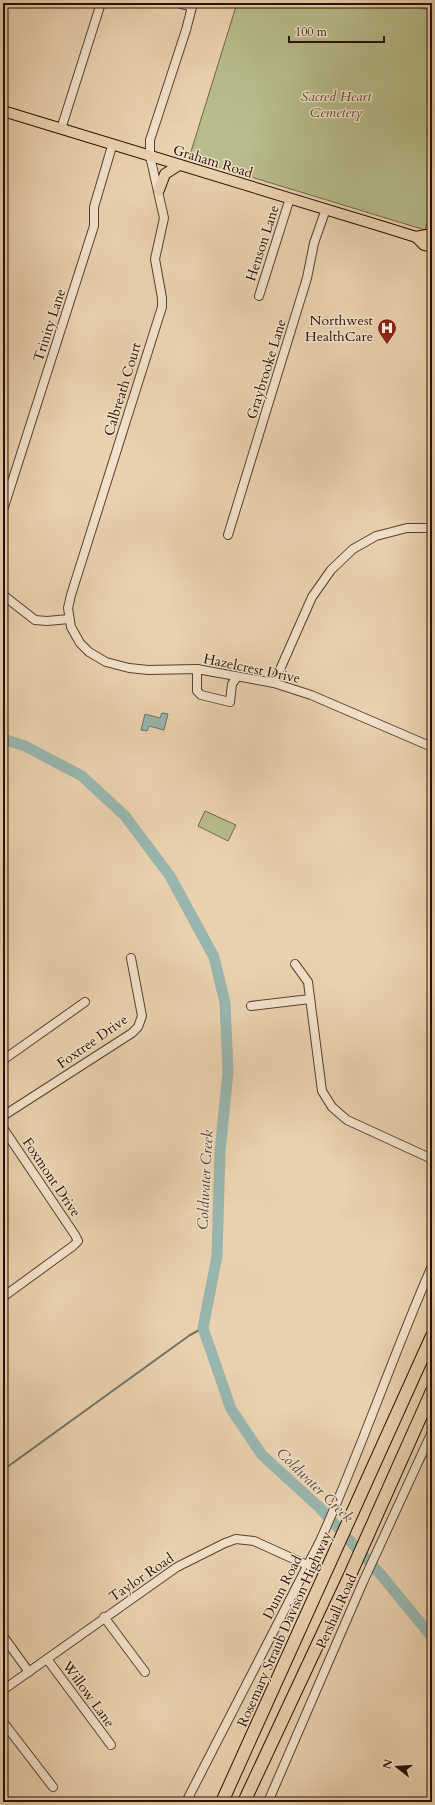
<svg xmlns="http://www.w3.org/2000/svg" width="435" height="1805" viewBox="0 0 435 1805" font-family="Cardo,serif">
  <style>
    .green { fill: #b7bc8a; stroke: #706545 }
    .water { fill: #98b6af; stroke: #6b7369 }
    .lines { fill: none; stroke-linecap: round; stroke-linejoin: round }
    .stream { stroke: #6b7369; stroke-width: 2 }
    .river { stroke: #98b6af; stroke-width: 11 }
    .minor-casing { stroke: #583f2c; stroke-width: 10 }
    .major-casing { stroke: #280e00; stroke-width: 12 }
    .highway-casing { stroke: #280e00; stroke-width: 14 }
    .minor { stroke: #f1e1ca; stroke-width: 8 }
    .major { stroke: #ead1ae; stroke-width: 10 }
    .highway { stroke: #ead1ae; stroke-width: 12 }
    .labels { text-anchor: middle; stroke-width: 3; stroke-linejoin: round; paint-order: stroke }
    .park-label { font-size: 14px; font-style: italic; fill: #5a4b30; stroke: #f1e1ca }
    .street-label { font-size: 14px; fill: #280e00; stroke: #f1e1ca }
    .poi-label { font-size: 14px; fill: #280e00; stroke: #f1e1ca; text-anchor: end }
    .water-label { font-size: 15px; font-style: italic; fill: #4f493d; stroke: #f1e1ca }
  </style>
  <rect width="100%" height="100%" fill="#ead1ae"/>
  <filter id="stains"><feTurbulence type="fractalNoise" baseFrequency=".005" numOctaves="4"/><feColorMatrix values="0 0 0 0 .2 0 0 0 0 .09 0 0 0 0 .02 0 0 0 .5 -.17"/></filter>
  <radialGradient id="worn" r=".72"><stop offset=".6" stop-color="#630" stop-opacity="0"/><stop offset="1" stop-color="#630" stop-opacity=".3"/></radialGradient>
  <!-- green -->
  <g class="green">
    <path d="M237,3H406L432,11V206L425,230L189,158Z"/>
    <path d="M205,811L236,825L228,841L198,826Z"/>
  </g>
  <!-- water -->
  <path class="water" d="M162,713L168,714L164,730L149,726L147,731L141,730L145,714L160,718Z"/>
  <g class="lines">
    <!-- stream -->
    <path class="stream" d="M3,1470L190,1335L203,1328"/>
    <!-- river -->
    <path class="river" d="M3,739L25,746L82,776L125,816L170,876L214,957L225,1003L228,1071L220,1152L217,1256L203,1328L231,1409L262,1455L319,1507L382,1576L432,1637"/>
    <!-- minor casing -->
    <g class="minor-casing">
      <g id="minor">
        <path d="M178,3L192,7"/>
        <path d="M193,3L186,30L150,140V156L164,218L155,259L162,298V307L71,595L68,608L71,627L80,643L89,652L106,662L129,668L148,670L197,669L274,683L311,695L432,747"/>
        <path d="M61,129L101,3"/>
        <path d="M259,296L290,198"/>
        <path d="M3,510L94,226V207L112,146"/>
        <path d="M228,535L307,278L314,243L326,209"/>
        <path d="M3,595L35,620L47,621L69,619"/>
        <path d="M197,669V691L201,695L230,702L232,684L237,677"/>
        <path d="M274,683L312,597L331,570L353,549L376,536L407,528H432"/>
        <path d="M295,964L308,982L322,1091L332,1107L347,1120L432,1159"/>
        <path d="M251,1006L310,999"/>
        <path d="M3,1060L85,1002"/>
        <path d="M3,1116L132,1033L138,1027L142,1016L131,958"/>
        <path d="M3,1128L75,1235L78,1241L73,1246L3,1297"/>
        <path d="M104,1617L145,1672"/>
        <path d="M3,1636L29,1672"/>
        <path d="M47,1659L111,1745"/>
        <path d="M3,1690L177,1567L225,1543L236,1539L254,1541L307,1565"/>
        <path d="M3,1722L53,1787"/>
        <path d="M186,1802L320,1541C361,1451 392,1357 432,1266"/>
        <path d="M268,1802L363,1582L432,1432"/>
      </g>
    </g>
    <!-- major casing -->
    <g class="major-casing">
      <g id="major">
        <path d="M3,111L384,227L416,237L426,235L432,237"/>
        <path d="M159,190L165,174L179,165"/>
        <path d="M416,237L424,245L432,247"/>
      </g>
    </g>
    <!-- highway casing -->
    <g class="highway-casing">
      <g id="highway">
        <path d="M222,1802L432,1336"/>
        <path d="M244,1802L350,1575L432,1391"/>
      </g>
    </g>
    <!-- minor -->
    <use href="#minor" class="minor"/>
    <!-- major -->
    <use href="#major" class="major"/>
    <!-- highway -->
    <use href="#highway" class="highway"/>
  </g>
  <!-- icons -->
  <defs>
    <g id="hospital-pin" transform="scale(1)"><path d="M0 17L-7.5 6A9.5 9.5 0 1 1 7.5 6Z" fill="#8f2418" stroke="#f1e1ca"/><path d="M-5-5h3v3.5h4V-5h3V5h-3V1.5h-4V5h-3Z" fill="#fff"/></g>
  </defs>
  <g fill-rule="evenodd">
    <use href="#hospital-pin" x="387" y="328"/>
  </g>
  <g class="labels">
    <!-- park labels -->
    <g class="park-label">
      <text x="336" y="101">Sacred Heart<tspan x="336" dy="16">Cemetery</tspan></text>
    </g>
    <!-- street labels -->
    <g class="street-label">
      <text transform="translate(213 161) rotate(17)" y="5">Graham Road</text>
      <text transform="translate(262 243) rotate(-72)" y="5">Henson Lane</text>
      <text transform="translate(49 325) rotate(-72)" y="5">Trinity Lane</text>
      <text transform="translate(266 369) rotate(-73)" y="5">Graybrooke Lane</text>
      <text transform="translate(122 389) rotate(-73)" y="5">Calbreath Court</text>
      <text transform="translate(252 668) rotate(12)" y="5">Hazelcrest Drive</text>
      <text transform="translate(92 1041) rotate(-35)" y="5">Foxtree Drive</text>
      <text transform="translate(52 1177) rotate(56)" y="5">Foxmont Drive</text>
      <text transform="translate(141 1577) rotate(-34)" y="5">Taylor Road</text>
      <text transform="translate(282 1587) rotate(-63)" y="5">Dunn Road</text>
      <text transform="translate(336 1611) rotate(-66)" y="5">Pershall Road</text>
      <text transform="translate(284 1629) rotate(-66)" y="5">Rosemary Straub Davison Highway</text>
      <text transform="translate(89 1694) rotate(54)" y="5">Willow Lane</text>
    </g>
    <!-- poi labels -->
    <g class="poi-label">
      <text x="373" y="325">Northwest<tspan x="373" dy="16">HealthCare</tspan></text>
    </g>
    <!-- water labels -->
    <g class="water-label">
      <text transform="translate(205 1180) rotate(-87)" y="5">Coldwater Creek</text>
      <text transform="translate(315 1485) rotate(44)" y="5">Coldwater Creek</text>
    </g>
  </g>
  <!-- margin -->
  <rect width="435" height="1805" fill="none" stroke="#ead1ae" stroke-width="16"/>
  <rect x="4" y="4" width="427" height="1797" fill="none" stroke="#280e00" stroke-width="2"/>
  <rect x="8" y="8" width="419" height="1789" fill="none" stroke="#280e00"/>
  <!-- north arrow -->
  <g transform="translate(397 1767) rotate(287)" stroke="#f1e1ca" stroke-width="3" paint-order="stroke">
  <path d="M0-3L7 15L0 10L-7 15Z" fill="#280e00"/>
  <text y="-6" font-size="11" font-weight="bold" text-anchor="middle" fill="#280e00">N</text>
  </g>
  <!-- scale -->
  <path d="M289 36v6h95v-6" fill="none" stroke="#280e00" stroke-width="2"/>
  <text x="295" y="36" font-size="12" fill="#280e00" stroke="#f1e1ca" stroke-width="3" paint-order="stroke">100 m</text>
  <rect width="100%" height="100%" filter="url(#stains)"/>
  <rect width="100%" height="100%" fill="url(#worn)"/>
</svg>
